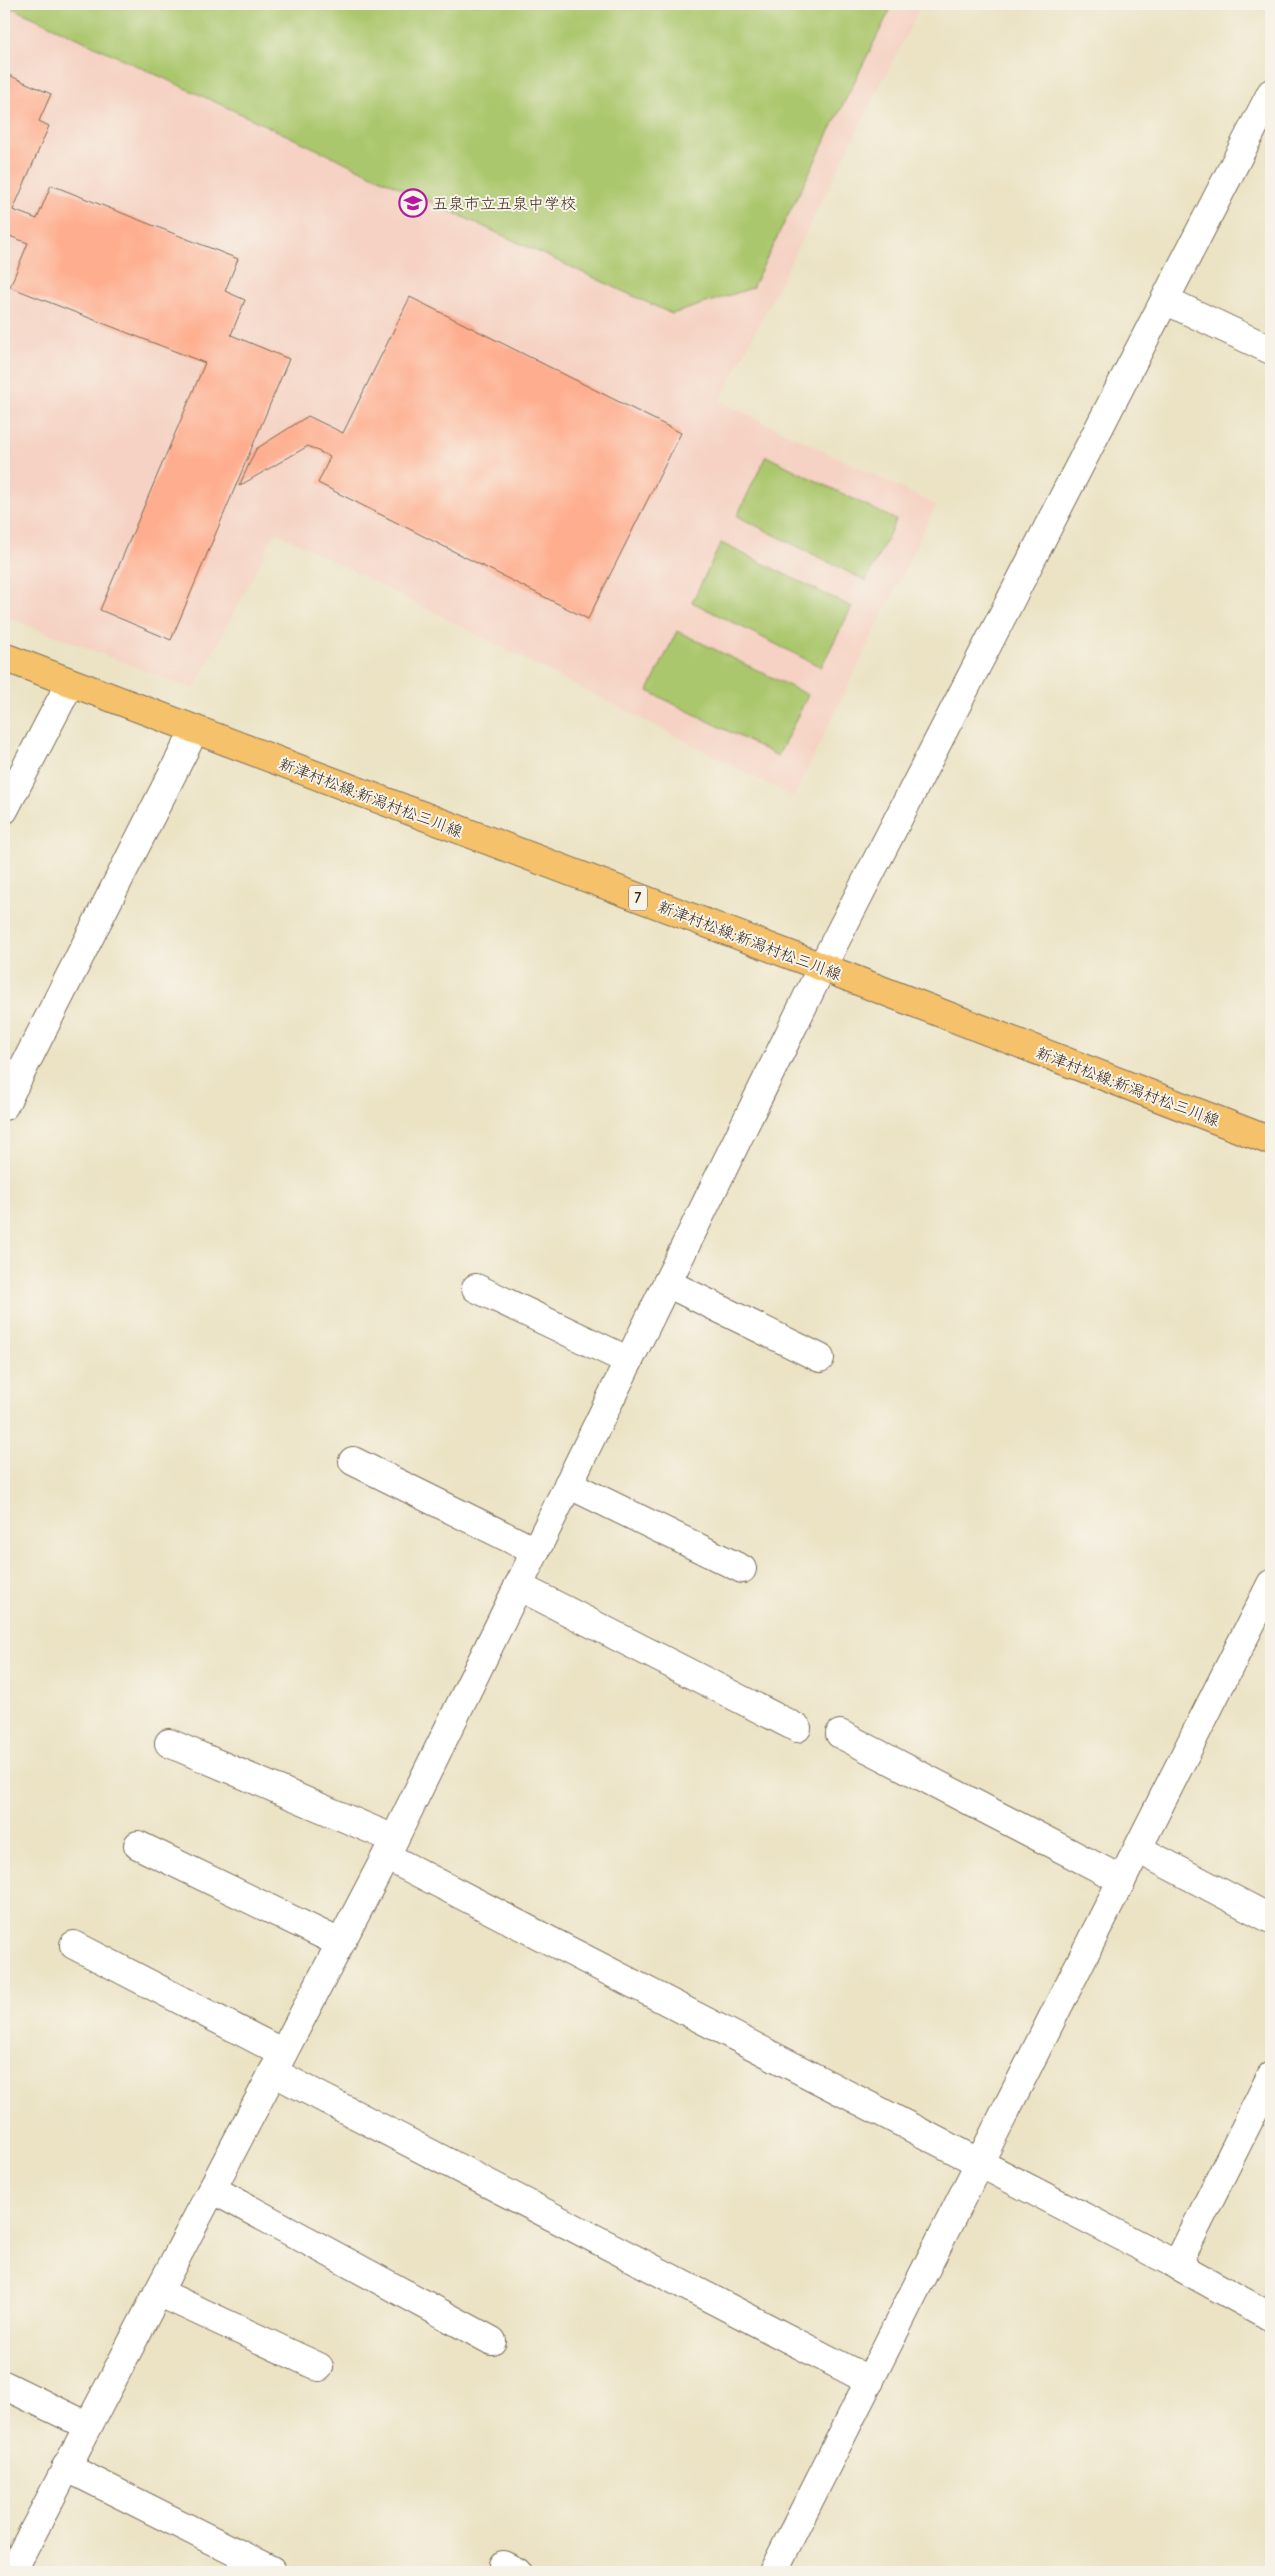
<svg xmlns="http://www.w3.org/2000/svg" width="1275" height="2576" viewBox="0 0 1275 2576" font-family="'Comic Neue','Klee One',sans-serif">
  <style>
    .built { fill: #f5d2c3 }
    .green { fill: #abc76d; stroke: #737846 }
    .building { fill: #fead8e }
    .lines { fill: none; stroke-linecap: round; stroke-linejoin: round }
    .minor-casing { stroke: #796b58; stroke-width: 30 }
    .major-casing { stroke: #796b58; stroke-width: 30 }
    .minor { stroke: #fff; stroke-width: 28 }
    .major { stroke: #f5c16b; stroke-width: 28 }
    .labels { text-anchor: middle; stroke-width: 4; stroke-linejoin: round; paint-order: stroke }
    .shield { fill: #f7f3e8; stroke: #73665b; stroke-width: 1 }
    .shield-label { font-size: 15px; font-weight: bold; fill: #3b2a1e }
    .poi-label { font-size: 16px; fill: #3b2a1e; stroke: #f7f3e8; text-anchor: start }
    .street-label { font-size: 16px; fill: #3b2a1e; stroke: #f7f3e8 }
  </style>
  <rect width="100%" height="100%" fill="#f7f3e8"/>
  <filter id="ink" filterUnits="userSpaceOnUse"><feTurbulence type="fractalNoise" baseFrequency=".02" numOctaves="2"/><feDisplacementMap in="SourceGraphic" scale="10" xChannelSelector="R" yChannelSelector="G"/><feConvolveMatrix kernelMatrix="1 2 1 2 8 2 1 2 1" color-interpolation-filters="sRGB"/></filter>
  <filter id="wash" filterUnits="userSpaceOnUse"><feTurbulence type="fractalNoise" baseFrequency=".0096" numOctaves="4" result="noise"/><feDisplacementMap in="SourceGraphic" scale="20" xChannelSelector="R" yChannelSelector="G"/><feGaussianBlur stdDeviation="1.12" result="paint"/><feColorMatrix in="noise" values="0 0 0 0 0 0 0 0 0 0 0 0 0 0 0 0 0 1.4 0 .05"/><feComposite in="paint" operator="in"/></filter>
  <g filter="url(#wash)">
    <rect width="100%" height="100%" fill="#ebe3c4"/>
    <!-- built -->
    <path class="built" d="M4,4H922L720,401L936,505L794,797L276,532L194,690L4,616Z"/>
    <!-- green -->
    <g class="green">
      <path d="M4,4H893L752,288L672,314Z"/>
      <path d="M766,456L896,520L866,581L737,516Z"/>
      <path d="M721,543L852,607L821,667L692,602Z"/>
      <path d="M677,631L808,695L778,756L648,691Z"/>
    </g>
    <g id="blocks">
      <!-- building -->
      <g class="building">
        <path d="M4,73L51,94L39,121L49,126L13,210L37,219L51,185L238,259L225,291L245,300L231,335L289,359L171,640L100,610L205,363L10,287L28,243L4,234Z"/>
        <path d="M410,297L681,433L588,619L318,483L330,457L308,446L239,486L256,449L308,416L343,433Z"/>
      </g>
    </g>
  </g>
  <g filter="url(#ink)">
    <use href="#blocks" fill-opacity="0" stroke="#796b58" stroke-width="1"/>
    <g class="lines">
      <!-- minor casing -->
      <g class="minor-casing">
        <g id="minor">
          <path d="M1165,300L1271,350"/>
          <path d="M4,810L70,683"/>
          <path d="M4,1106L194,731"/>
          <path d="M667,1283L820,1358"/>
          <path d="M476,1288L629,1361"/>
          <path d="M353,1461L535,1551"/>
          <path d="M568,1484L742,1569"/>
          <path d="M518,1586L797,1728"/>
          <path d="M840,1734L1122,1880"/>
          <path d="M169,1743L394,1839"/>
          <path d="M138,1845L340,1943"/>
          <path d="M1138,1849L1271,1919"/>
          <path d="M386,1856L1177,2265L1271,2317"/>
          <path d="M74,1945L283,2053"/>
          <path d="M273,2072L870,2381"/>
          <path d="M212,2189L492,2341"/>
          <path d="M1177,2265L1271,2076"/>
          <path d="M158,2292L319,2367"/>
          <path d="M4,2385L88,2426"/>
          <path d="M66,2467L271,2570"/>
          <path d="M503,2565L517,2572"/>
          <path d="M12,2572L386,1856L822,967L1271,93"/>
          <path d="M773,2572L1271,1584"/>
        </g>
      </g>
      <!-- major casing -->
      <g class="major-casing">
        <path id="major" d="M4,657L822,967L1271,1141"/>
      </g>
      <!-- minor -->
      <use href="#minor" class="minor"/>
      <!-- major -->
      <use href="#major" class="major"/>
    </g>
  </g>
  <!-- icons -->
  <defs>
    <g id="school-ring" transform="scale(1.4375)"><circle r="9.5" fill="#f7f3e8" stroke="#b5179e" stroke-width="1.5"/><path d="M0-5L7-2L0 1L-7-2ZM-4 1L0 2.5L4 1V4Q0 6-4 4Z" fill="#b5179e"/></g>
  </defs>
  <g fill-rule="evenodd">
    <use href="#school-ring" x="413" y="203"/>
  </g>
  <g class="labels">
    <!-- shield labels -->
    <rect class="shield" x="629" y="885.5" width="18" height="25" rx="4"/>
    <g class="shield-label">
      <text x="638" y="903">7</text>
    </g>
    <!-- poi labels -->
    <g class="poi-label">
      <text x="432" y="209">五泉市立五泉中学校</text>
    </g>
    <!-- street labels -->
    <g class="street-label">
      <text transform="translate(371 797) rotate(21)" y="6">新津村松線;新潟村松三川線</text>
      <text transform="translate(750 940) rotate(21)" y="6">新津村松線;新潟村松三川線</text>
      <text transform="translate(1128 1086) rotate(21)" y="6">新津村松線;新潟村松三川線</text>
    </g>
  </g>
  <!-- margin -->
  <rect width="1275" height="2576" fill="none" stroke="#f7f3e8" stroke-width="20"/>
</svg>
